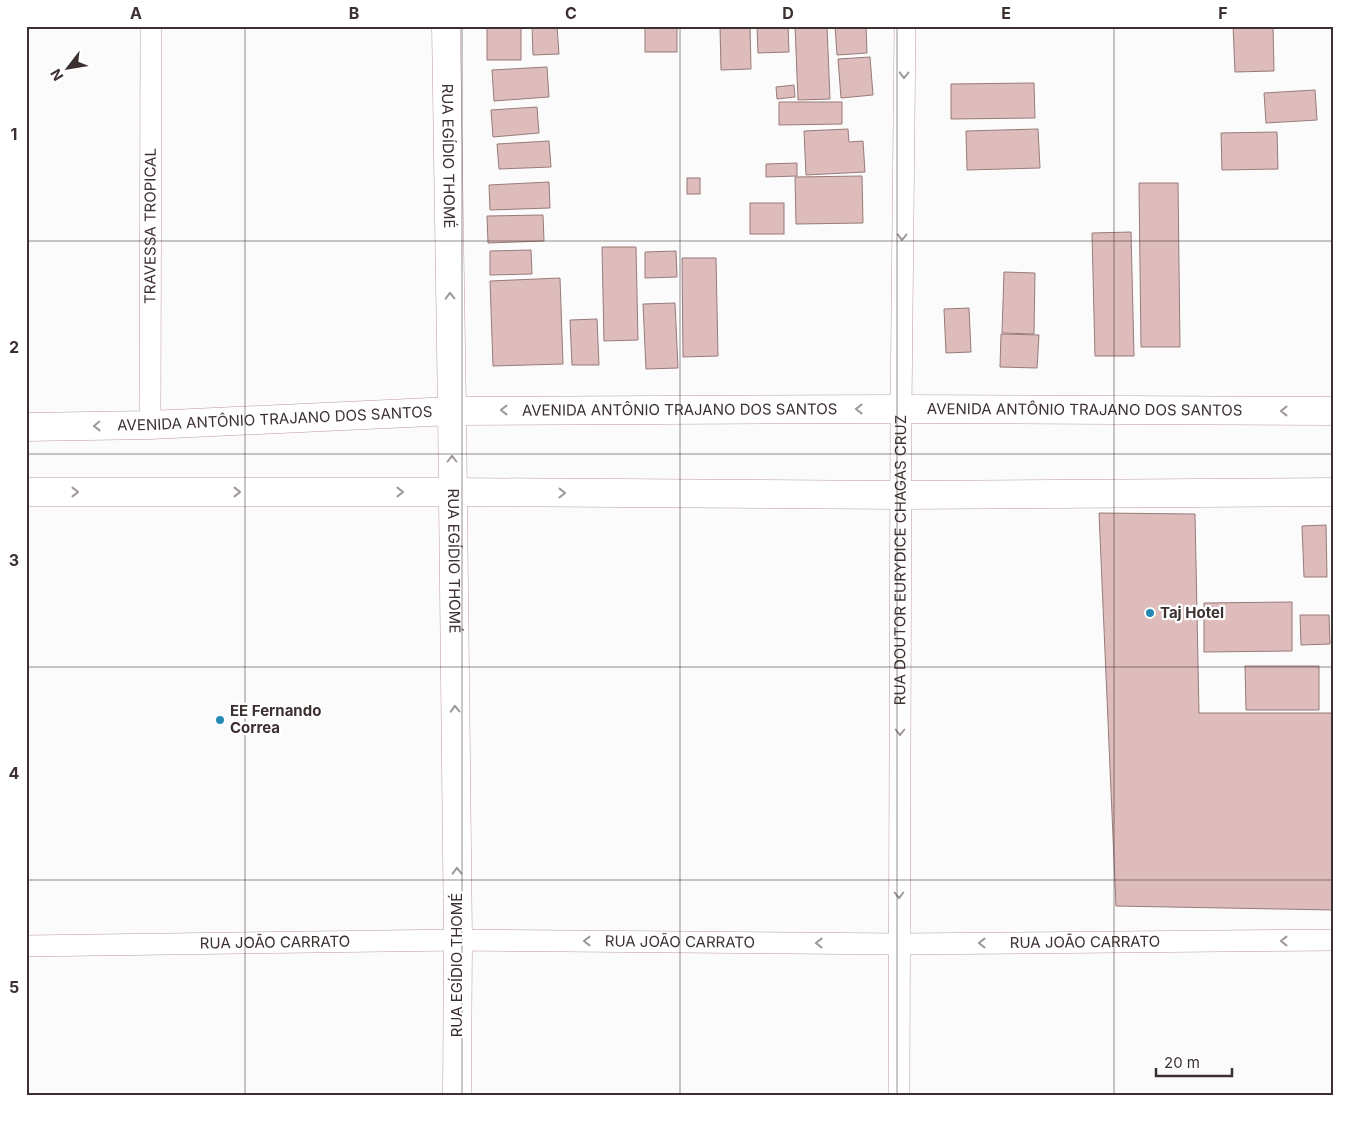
<svg xmlns="http://www.w3.org/2000/svg" width="1359" height="1121" viewBox="0 0 1359 1121" font-family="Inter,sans-serif">
  <style>
    .building { fill: #ddbcbb; stroke: #987b79 }
    .lines { fill: none; stroke-linecap: round; stroke-linejoin: round }
    .street-casing { stroke: #bb9c9a; stroke-width: 22 }
    .secondary-casing { stroke: #bb9c9a; stroke-width: 29 }
    .street { stroke: #fff; stroke-width: 21 }
    .secondary { stroke: #fff; stroke-width: 28 }
    .oneway { stroke: #9e9898 }
    .grid { fill: none; stroke: #3d3030; stroke-width: 1; stroke-opacity: 0.55 }
    .poi-dot { fill: #2689b3; stroke: #fff; stroke-width: 2 }
    .labels { text-anchor: middle; stroke-width: 4.5; stroke-linejoin: round; paint-order: stroke }
    .street-label { font-size: 15px; fill: #3d3030; stroke: #fff }
    .poi-label { font-size: 15px; font-weight: bold; fill: #3d3030; stroke: #fff; text-anchor: start }
    .neatline { fill: none; stroke: #3d3030; stroke-width: 2 }
    .grid-label { font-size: 16px; text-anchor: middle; font-weight: bold; fill: #3d3030 }
  </style>
  <rect width="100%" height="100%" fill="#fbfbfb"/>
  <!-- building -->
  <g class="building">
    <rect x="487" y="26" width="34" height="34"/>
    <path d="M532,26H557L559,54L533,55Z"/>
    <rect x="645" y="26" width="32" height="26"/>
    <path d="M720,26H750L751,69L721,70Z"/>
    <path d="M757,26H788L789,52L758,53Z"/>
    <path d="M795,26H827L830,99L798,100Z"/>
    <path d="M835,26H866L867,53L837,55Z"/>
    <path d="M1233,26H1273L1274,71L1235,72Z"/>
    <path d="M870,57L873,95L841,98L838,59Z"/>
    <path d="M547,67L549,97L494,101L492,70Z"/>
    <path d="M1034,83L1035,118L951,119V84Z"/>
    <path d="M794,85L795,97L777,99L776,87Z"/>
    <path d="M1315,90L1317,120L1266,123L1264,93Z"/>
    <path d="M779,102H842V124L779,125Z"/>
    <path d="M537,107L539,133L493,137L491,110Z"/>
    <path d="M848,129L849,142L863,141L865,172L806,175L804,131Z"/>
    <path d="M1038,129L1040,168L967,170L966,131Z"/>
    <path d="M1277,132L1278,169L1222,170L1221,133Z"/>
    <path d="M549,141L551,167L499,169L497,144Z"/>
    <path d="M797,163V176L766,177V164Z"/>
    <path d="M862,176L863,223L796,224L795,177Z"/>
    <rect x="687" y="178" width="13" height="16"/>
    <path d="M549,182L550,208L490,210L489,185Z"/>
    <path d="M1139,183H1178L1180,347H1141Z"/>
    <rect x="750" y="203" width="34" height="31"/>
    <path d="M543,215L544,241L488,243L487,216Z"/>
    <path d="M1131,232L1134,356H1095L1092,233Z"/>
    <path d="M602,247H636L638,340L604,341Z"/>
    <path d="M531,250L532,274L490,275V251Z"/>
    <path d="M676,251L677,277L645,278V252Z"/>
    <path d="M682,258H716L718,356L683,357Z"/>
    <path d="M1004,272L1035,273L1034,334L1002,333Z"/>
    <path d="M560,278L563,364L493,366L490,281Z"/>
    <path d="M675,303L678,368L646,369L643,304Z"/>
    <path d="M969,308L971,352L946,353L944,309Z"/>
    <path d="M597,319L599,365H572L570,320Z"/>
    <path d="M1001,334L1039,335L1037,368L1000,367Z"/>
    <path d="M1099,513L1195,514L1199,713H1333V910L1116,906Z"/>
    <path d="M1326,525L1327,577H1304L1302,526Z"/>
    <path d="M1292,602V651L1204,652V603Z"/>
    <path d="M1300,615H1329L1330,644L1301,645Z"/>
    <path d="M1245,666H1319V710H1246Z"/>
  </g>
  <g class="lines">
    <!-- street casing -->
    <g class="street-casing">
      <g id="street">
        <path id="s1" d="M150,425L151,26"/>
        <path id="s2" d="M26,946L458,940L899,944L1333,940"/>
        <path id="s3" d="M899,1095L901,409L905,26"/>
      </g>
    </g>
    <!-- secondary casing -->
    <g class="secondary-casing">
      <g id="secondary">
        <path id="s4" d="M446,26L452,411L458,940L457,1095"/>
        <path id="s5" d="M26,427L150,425L452,411L901,409L1333,411"/>
        <path d="M26,492H452L901,495L1333,492"/>
      </g>
    </g>
    <!-- street -->
    <use href="#street" class="street"/>
    <!-- secondary -->
    <use href="#secondary" class="secondary"/>
  </g>
  <!-- one-way arrows -->
  <defs><path id="oneway-chevron" d="M-2-3.5L2.5 0L-2 3.5" fill="none" stroke-width="1.6" stroke-linecap="round" stroke-linejoin="round" transform="scale(1.25)"/></defs>
  <g class="oneway">
    <use href="#oneway-chevron" transform="translate(904 75) rotate(91)"/>
    <use href="#oneway-chevron" transform="translate(902 237) rotate(91)"/>
    <use href="#oneway-chevron" transform="translate(450 296) rotate(-91)"/>
    <use href="#oneway-chevron" transform="translate(859 409) rotate(180)"/>
    <use href="#oneway-chevron" transform="translate(504 410) rotate(180)"/>
    <use href="#oneway-chevron" transform="translate(1284 411) rotate(-180)"/>
    <use href="#oneway-chevron" transform="translate(97 426) rotate(179)"/>
    <use href="#oneway-chevron" transform="translate(452 459) rotate(-90)"/>
    <use href="#oneway-chevron" transform="translate(75 492)"/>
    <use href="#oneway-chevron" transform="translate(237 492)"/>
    <use href="#oneway-chevron" transform="translate(400 492)"/>
    <use href="#oneway-chevron" transform="translate(562 493)"/>
    <use href="#oneway-chevron" transform="translate(455 709) rotate(-91)"/>
    <use href="#oneway-chevron" transform="translate(900 732) rotate(90)"/>
    <use href="#oneway-chevron" transform="translate(457 871) rotate(-91)"/>
    <use href="#oneway-chevron" transform="translate(899 895) rotate(90)"/>
    <use href="#oneway-chevron" transform="translate(587 941) rotate(-180)"/>
    <use href="#oneway-chevron" transform="translate(1284 941) rotate(180)"/>
    <use href="#oneway-chevron" transform="translate(819 943) rotate(-180)"/>
    <use href="#oneway-chevron" transform="translate(982 943) rotate(180)"/>
  </g>
  <!-- grid -->
  <path class="grid" d="M245,26V1095M462,26V1095M680,26V1095M897,26V1095M1114,26V1095M26,241H1333M26,454H1333M26,667H1333M26,880H1333"/>
  <!-- markers -->
  <g class="poi-dot">
    <circle cx="1150" cy="613" r="5"/>
    <circle cx="220" cy="720" r="5"/>
  </g>
  <g class="labels">
    <!-- street labels -->
    <g class="street-label">
      <text dy="5" stroke="none"><textPath href="#s4" startOffset="130">RUA EGÍDIO THOMÉ</textPath></text>
      <text dy="5" stroke="none"><textPath href="#s1" startOffset="199">TRAVESSA TROPICAL</textPath></text>
      <text dy="5" stroke="none"><textPath href="#s5" startOffset="654">AVENIDA ANTÔNIO TRAJANO DOS SANTOS</textPath></text>
      <text dy="5" stroke="none"><textPath href="#s5" startOffset="1059">AVENIDA ANTÔNIO TRAJANO DOS SANTOS</textPath></text>
      <text dy="5" stroke="none"><textPath href="#s5" startOffset="249">AVENIDA ANTÔNIO TRAJANO DOS SANTOS</textPath></text>
      <text dy="5" stroke="none"><textPath href="#s4" startOffset="535">RUA EGÍDIO THOMÉ</textPath></text>
      <text dy="5" stroke="none"><textPath href="#s3" startOffset="535">RUA DOUTOR EURYDICE CHAGAS CRUZ</textPath></text>
      <text dy="5" stroke="none"><textPath href="#s2" startOffset="249">RUA JOÃO CARRATO</textPath></text>
      <text dy="5" stroke="none"><textPath href="#s2" startOffset="654">RUA JOÃO CARRATO</textPath></text>
      <text dy="5" stroke="none"><textPath href="#s2" startOffset="1059">RUA JOÃO CARRATO</textPath></text>
      <text transform="translate(457 965) rotate(-90)" y="5">RUA EGÍDIO THOMÉ</text>
    </g>
    <!-- poi labels -->
    <g class="poi-label">
      <text x="1160" y="618">Taj Hotel</text>
      <text x="230" y="716">EE Fernando<tspan x="230" dy="17">Correa</tspan></text>
    </g>
  </g>
  <!-- border -->
  <rect width="1359" height="1121" fill="none" stroke="#ffffff" stroke-width="55"/>
  <!-- north arrow -->
  <g transform="translate(68 68) rotate(239)" stroke="#ffffff" stroke-width="4" paint-order="stroke">
  <path d="M0-4L9 19L0 12L-9 19Z" fill="#3d3030"/>
  <text y="-8" font-size="14" font-weight="bold" text-anchor="middle" fill="#3d3030">N</text>
  </g>
  <!-- scale -->
  <path d="M1156 1068v8h76v-8" fill="none" stroke="#3d3030" stroke-width="2.5"/>
  <text x="1164" y="1068" font-size="15" fill="#3d3030" stroke="#ffffff" stroke-width="4" paint-order="stroke">20 m</text>
  <rect x="28" y="28" width="1304" height="1066" class="neatline"/>
  <g class="grid-label">
    <text x="136" y="19">A</text>
    <text x="354" y="19">B</text>
    <text x="571" y="19">C</text>
    <text x="788" y="19">D</text>
    <text x="1006" y="19">E</text>
    <text x="1223" y="19">F</text>
    <text x="14" y="140">1</text>
    <text x="14" y="353">2</text>
    <text x="14" y="566">3</text>
    <text x="14" y="779">4</text>
    <text x="14" y="993">5</text>
  </g>
</svg>
